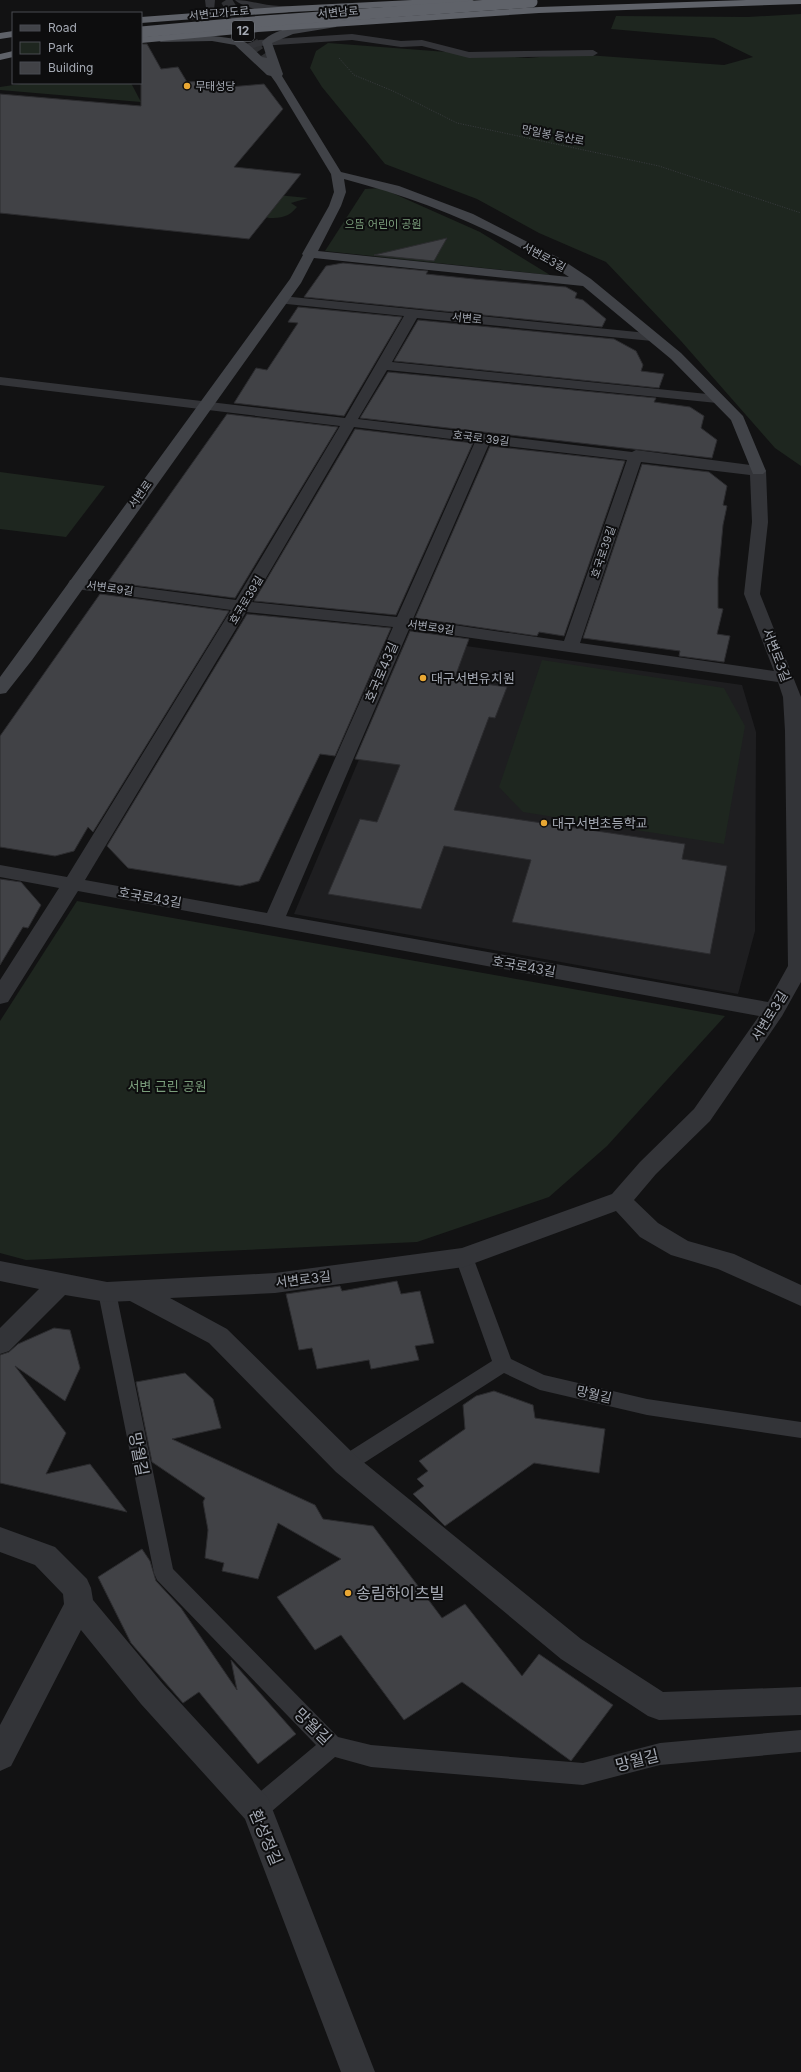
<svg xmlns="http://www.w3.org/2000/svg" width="801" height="2072" viewBox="0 0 801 2072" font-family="Inter,'Noto Sans KR',sans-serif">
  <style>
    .built { fill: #1e1e20 }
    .green { fill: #1e261f }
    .building { fill: #414246; stroke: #2c2c2f }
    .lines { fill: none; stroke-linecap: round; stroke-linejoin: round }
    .secondary-tunnel { stroke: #2f3033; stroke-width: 11; stroke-dasharray: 11 5.5; stroke-linecap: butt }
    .path { stroke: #393b3f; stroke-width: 1; stroke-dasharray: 1 1.5; stroke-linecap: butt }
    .lane { fill: #333438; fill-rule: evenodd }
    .street { fill: #333438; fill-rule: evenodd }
    .secondary { fill: #414348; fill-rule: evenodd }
    .highway { fill: #5f6269; fill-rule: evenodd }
    .highway-bridge { stroke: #5f6269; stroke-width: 11 }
    .poi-dot { fill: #e9a733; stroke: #0d0d0e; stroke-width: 1.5 }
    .labels { text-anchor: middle; stroke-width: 4; stroke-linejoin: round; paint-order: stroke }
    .far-street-label { font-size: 11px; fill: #a4a9b3; stroke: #0d0d0e }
    .far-poi-label { font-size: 11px; fill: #a4a9b3; stroke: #0d0d0e; text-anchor: start }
    .far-park-label { font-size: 11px; fill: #7b9e7c; stroke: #0d0d0e }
    .shield { fill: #0d0d0e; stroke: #777a82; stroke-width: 1 }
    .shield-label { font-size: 12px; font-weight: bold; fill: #a4a9b3 }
    .street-label { font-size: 13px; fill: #a4a9b3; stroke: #0d0d0e }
    .poi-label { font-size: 13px; fill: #a4a9b3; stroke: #0d0d0e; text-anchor: start }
    .park-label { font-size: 13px; fill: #7b9e7c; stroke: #0d0d0e }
    .near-street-label { font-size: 16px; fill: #a4a9b3; stroke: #0d0d0e }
    .near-poi-label { font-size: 16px; fill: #a4a9b3; stroke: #0d0d0e; text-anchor: start }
  </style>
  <rect width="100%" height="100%" fill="#121213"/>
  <!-- built -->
  <path class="built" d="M410,638L742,685L756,732L755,931L738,994L294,914Z"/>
  <!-- green -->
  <g class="green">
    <path d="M801,14V466L775,448L681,341L606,262L539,233L477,199L385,164L322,87L310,68L316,51L328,43L528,58L573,54L724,65L753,57L714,38L611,29L616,16L748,17Z"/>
    <path d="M27,83H131L141,102L0,90V87Z"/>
    <path d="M152,183L308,198L291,203L297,207C289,217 281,218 269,218Z"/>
    <path d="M381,188L480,232L550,275L325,251L365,189Z"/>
    <path d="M0,472L105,486L66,537L0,529Z"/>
    <path d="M542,660L724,688L745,726L724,844L523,812L499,787Z"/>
    <path d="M77,901L725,1016L607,1146L549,1197L417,1242L26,1260L0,1253V1021Z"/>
  </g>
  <!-- building -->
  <g class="building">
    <path d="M141,44H147L161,69L178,67L187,82L224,80L229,87L264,84L283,109L234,167L301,174L249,239L0,213V94L141,106Z"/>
    <path d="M447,238L434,261L374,255Z"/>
    <path d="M343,263L428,271L426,274L474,279L566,287L577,293L575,298L583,300L606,319L602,327L304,297L326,266Z"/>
    <path d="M298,307L402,317L344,416L234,403L256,368L267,370L298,323L288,322Z"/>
    <path d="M418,320L614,339L636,351L643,365L641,371L664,374L659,388L394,361Z"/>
    <path d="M388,372L656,398L654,402L690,407L704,416L701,428L717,440L712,458L360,418Z"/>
    <path d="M227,414L338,427L235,598L108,582Z"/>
    <path d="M355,429L473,443L396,615L254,601Z"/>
    <path d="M490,446L625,461L564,636L539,632L537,636L415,618Z"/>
    <path d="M642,464L709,472L727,486L723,505L727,506L723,525L718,578V608L723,609L717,634L730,636L724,662L679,656L680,651L583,638Z"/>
    <path d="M100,594L229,611L93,832L88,827L74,851L55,856L0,847V736Z"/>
    <path d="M247,614L391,628L335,756L320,754L259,881L240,886L128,868L107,846Z"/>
    <path d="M410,631L469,639L454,680L507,687L495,718L489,717L454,810L685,844L682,859L727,866L710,954L512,922L531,860L444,846L421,909L328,894L360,819L377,822L400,765L355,759Z"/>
    <path d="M0,879L21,882L41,905L28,928L23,927L0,965Z"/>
    <path d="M397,1281L401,1294L420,1291L434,1343L415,1346L419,1360L371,1369L369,1360L317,1369L312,1348L299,1350L286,1294L340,1286L342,1291Z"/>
    <path d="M54,1328L70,1330L80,1368L65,1401L15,1366L66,1433L46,1474L90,1464L127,1512L0,1483V1355L9,1352L18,1344Z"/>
    <path d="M185,1373L213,1399L221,1428L172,1439L315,1505L323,1519L373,1526L442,1618L465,1604L522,1676L539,1654L613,1705L571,1761L462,1682L404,1720L341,1635L315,1650L277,1597L341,1559L278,1523L258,1579L222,1571L224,1563L205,1558L208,1530L203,1502L205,1498L152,1462L136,1382Z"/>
    <path d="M494,1391L533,1405L535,1418L605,1429L599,1473L534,1463L445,1526L413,1494L424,1486L417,1479L428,1471L419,1461L465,1429L463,1405L476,1396Z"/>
    <path d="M142,1549L150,1561L156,1581L181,1608L237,1690L231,1660L296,1734L258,1764L199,1692L183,1703L131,1643L98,1577Z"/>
  </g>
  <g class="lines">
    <!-- secondary-tunnel -->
    <path class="secondary-tunnel" d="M226,0L264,60"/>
    <!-- path -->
    <path class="path" d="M339,58L354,75L393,91L457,123L659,166L801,213"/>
    <!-- lane -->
    <g class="lane">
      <path d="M464,1250L470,1252L473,1257L511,1359L544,1375L647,1399L801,1422V1438L647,1415L540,1390L504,1373L353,1470L346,1472L339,1470L336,1464L339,1458L492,1361L455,1257L458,1252Z"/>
      <path d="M107,1285L113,1287L116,1292L173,1569L338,1737L371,1745L583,1763L660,1743L801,1730V1752L660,1765L583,1785L371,1767L335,1757L265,1817L257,1820L249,1817L246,1809L249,1801L316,1745L157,1580L154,1573L98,1292L101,1287Z"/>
    </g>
    <!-- street -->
    <g class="street">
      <path d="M205,0H215L214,11L195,18H189V14L206,8Z"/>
      <path d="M235,0C250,0 264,6 280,6C285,6 291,5 295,9C287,18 243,9 235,0Z"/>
      <path d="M352,34L401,41L422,40L469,52L593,50L598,53L593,56L469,58L422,46L401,47L352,40L260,46L246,50L241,47L242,45L259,40Z"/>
      <path d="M282,296L657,334L659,337L657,340L652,341L417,318L392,362L717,395L722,396L724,399L722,402L717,403L387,370L358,419L632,452L636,450L758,466L763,468L766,471L768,522L760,594L801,697V982L782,1016L710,1121L656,1174L634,1200L658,1223L688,1241L734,1254L801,1285V1306L718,1269L671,1255L640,1237L616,1211L464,1267L275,1293L170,1298L227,1329L356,1456L581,1639L663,1692L801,1687V1715L659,1720L648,1716L561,1659L336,1472L209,1343L130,1301L107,1302L65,1295L9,1351L0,1354V1328L39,1289L0,1281V1261L107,1282L275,1273L462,1248L612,1194L640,1162L694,1109L759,1016L78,891L8,1002L0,1004V980L59,888L0,877V865L67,877L231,610L76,589L70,588L68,584L70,580L76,579L236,600L340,426L0,385V377L345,418L404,316L277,303L275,300ZM354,427L475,442L397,617L252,602ZM489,444L627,460L564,641L413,619ZM641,462L750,475L752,522L744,594L774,671L580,643ZM246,612L393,627L267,913L85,880ZM409,629L778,682L783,697L785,731L788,966L768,1002L286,916Z"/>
      <path d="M0,1527L55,1547L87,1579L91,1588L93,1600L163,1684L268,1798L375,2072H341L245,1819L141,1704L81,1630L11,1766L0,1771V1725L64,1604L63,1594L35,1565L0,1552Z"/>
    </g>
    <!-- secondary -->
    <path class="secondary" d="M332,22L336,23L337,25L336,27L293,34L272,43L283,74L282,76L341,172L399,186L473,214L561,259L591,279L681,353L743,416L766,471L763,474H753L731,420L671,359L583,286L314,258L301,283L32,660L6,693L0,694V677L290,279L303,255L302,254L329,206L334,192L331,174L276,83L271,76L267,75L235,45L212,41L161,42L156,39C163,31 231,36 243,41C250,44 256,52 262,57L267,58L262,42C275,26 313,24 332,22ZM344,179C423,200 501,231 569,277L318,251L341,206L346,192Z"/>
    <!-- highway -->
    <g class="highway">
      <path d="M412,0H474L469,3L292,12L141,23V17L292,6Z"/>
      <path d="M746,0H801V4L539,13L258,32L141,43V37L258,26L539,7Z"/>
      <path d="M13,31V37L0,39V33Z"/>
      <path d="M13,51V57L0,60V54Z"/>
    </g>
    <!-- highway-bridge -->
    <path class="highway-bridge" d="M141,32L264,21L532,2"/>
  </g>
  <!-- markers -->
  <g class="poi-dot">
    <circle cx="187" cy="86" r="4"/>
    <circle cx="423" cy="678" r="4"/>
    <circle cx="544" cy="823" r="4"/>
    <circle cx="348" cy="1593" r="4"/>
  </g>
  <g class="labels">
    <!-- far-street labels -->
    <g class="far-street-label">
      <text transform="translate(338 12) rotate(-4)" y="4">서변남로</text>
      <text transform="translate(219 13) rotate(-5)" y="4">서변고가도로</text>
      <text transform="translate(553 135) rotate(11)" y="4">망일봉 등산로</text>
      <text transform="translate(544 257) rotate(29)" y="4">서변로3길</text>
      <text transform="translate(467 318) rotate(6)" y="4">서변로</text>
      <text transform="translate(481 438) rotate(7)" y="4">호국로 39길</text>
      <text transform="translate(140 494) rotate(-54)" y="4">서변로</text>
      <text transform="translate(603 552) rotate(-71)" y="4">호국로39길</text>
      <text transform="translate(110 588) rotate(8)" y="4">서변로9길</text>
      <text transform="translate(246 600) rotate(-59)" y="4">호국로39길</text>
      <text transform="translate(431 627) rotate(8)" y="4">서변로9길</text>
    </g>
    <!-- far-poi labels -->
    <g class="far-poi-label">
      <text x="195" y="90">무태성당</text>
    </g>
    <!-- far-park labels -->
    <g class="far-park-label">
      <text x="383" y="228">으뜸 어린이 공원</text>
    </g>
    <!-- shield labels -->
    <rect class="shield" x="232" y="21" width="22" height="20" rx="3"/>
    <g class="shield-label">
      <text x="243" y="35">12</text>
    </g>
    <!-- street labels -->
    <g class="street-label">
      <text transform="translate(777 655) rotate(69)" y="5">서변로3길</text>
      <text transform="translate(381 672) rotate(-67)" y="5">호국로43길</text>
      <text transform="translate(150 897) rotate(10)" y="5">호국로43길</text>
      <text transform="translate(524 966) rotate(10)" y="5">호국로43길</text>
      <text transform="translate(769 1016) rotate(-58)" y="5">서변로3길</text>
      <text transform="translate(303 1279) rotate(-7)" y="5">서변로3길</text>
      <text transform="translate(594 1394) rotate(13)" y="5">망월길</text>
    </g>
    <!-- poi labels -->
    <g class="poi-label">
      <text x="431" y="683">대구서변유치원</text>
      <text x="552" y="828">대구서변초등학교</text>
    </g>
    <!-- park labels -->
    <g class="park-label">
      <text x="167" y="1091">서변 근린 공원</text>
    </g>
    <!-- near-street labels -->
    <g class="near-street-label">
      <text transform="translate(139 1454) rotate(79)" y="6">망월길</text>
      <text transform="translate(313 1726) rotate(44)" y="6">망월길</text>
      <text transform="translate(637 1760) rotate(-14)" y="6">망월길</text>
      <text transform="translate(266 1837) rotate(67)" y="6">환성정길</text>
    </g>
    <!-- near-poi labels -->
    <g class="near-poi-label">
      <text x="356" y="1599">송림하이츠빌</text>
    </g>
  </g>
  <!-- legend -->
  <rect x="12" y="12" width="130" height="72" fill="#0d0d0e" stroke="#494b50"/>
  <rect x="20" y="25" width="20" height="6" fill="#414348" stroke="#494b50"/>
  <text x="48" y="32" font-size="12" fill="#a4a9b3">Road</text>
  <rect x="20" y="42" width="20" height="12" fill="#1e261f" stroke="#494b50"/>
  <text x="48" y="52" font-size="12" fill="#a4a9b3">Park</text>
  <rect x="20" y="62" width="20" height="12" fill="#414246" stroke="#494b50"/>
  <text x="48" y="72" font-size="12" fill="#a4a9b3">Building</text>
</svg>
